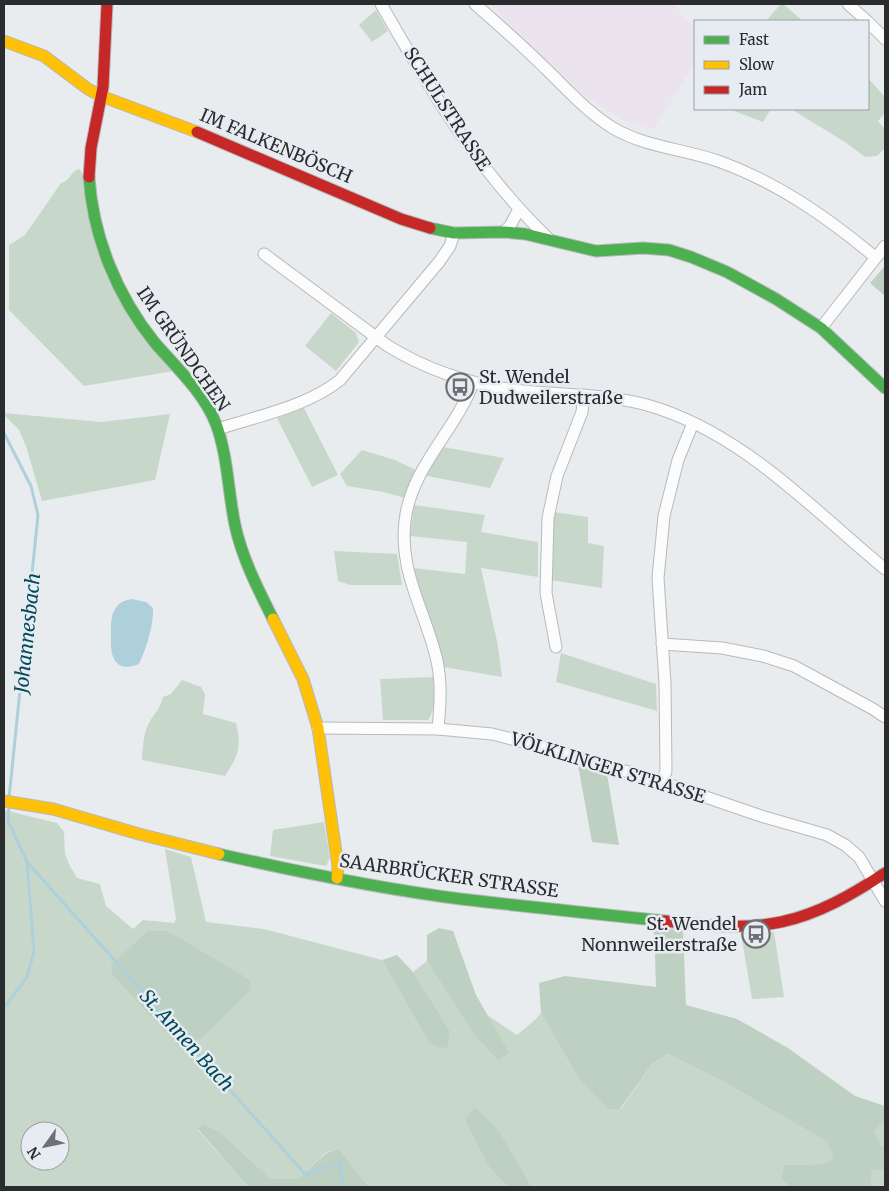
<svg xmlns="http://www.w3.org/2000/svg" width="889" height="1191" viewBox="0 0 889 1191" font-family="Merriweather,serif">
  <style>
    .education { fill: #ebe3ed }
    .green { fill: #c7d8cb; fill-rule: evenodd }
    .forest { fill: #bdd0c1 }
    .water { fill: #aed0da }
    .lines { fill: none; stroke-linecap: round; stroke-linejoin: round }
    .stream { stroke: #aed0da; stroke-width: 3 }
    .street-casing { stroke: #b7b9bb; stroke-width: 13 }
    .fast-casing { stroke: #b7b9bb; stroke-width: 13 }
    .slow-casing { stroke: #b7b9bb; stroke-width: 13 }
    .jam-casing { stroke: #b7b9bb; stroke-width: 13 }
    .street { stroke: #fcfcfc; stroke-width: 11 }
    .fast { stroke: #4caf50; stroke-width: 11 }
    .slow { stroke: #ffc107; stroke-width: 11 }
    .jam { stroke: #c62828; stroke-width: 11 }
    .labels { text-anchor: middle; stroke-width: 5; stroke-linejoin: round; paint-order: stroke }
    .street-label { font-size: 18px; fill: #2a2c2e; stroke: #e6ecf1 }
    .poi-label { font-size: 18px; fill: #2a2c2e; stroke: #e6ecf1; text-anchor: start }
    .water-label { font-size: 19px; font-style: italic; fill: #004959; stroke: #e6ecf1 }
  </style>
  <rect width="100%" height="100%" fill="#e9ecee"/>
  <!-- education -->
  <path class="education" d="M489,4H673L695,29V62L653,130L620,119L581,93Z"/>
  <!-- green -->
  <g class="green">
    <path d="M781,4H783L803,21H766Z"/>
    <path d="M376,10L388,31L372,42L359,25Z"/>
    <path d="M868,78L885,97V113L878,121L885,129V148L877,156L865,157L845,142L791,109H868Z"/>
    <path d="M729,109H771L763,122Z"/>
    <path d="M79,169L83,174L97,245L174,371L84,386L9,310V245L25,235L61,183C70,181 71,171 79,169Z"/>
    <path d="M331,313L356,333L359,342L336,371L305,346Z"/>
    <path d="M304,408L338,475L312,487L276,416Z"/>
    <path d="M4,413L101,422L170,414L155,480L42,501L26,446L19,430L4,415Z"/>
    <path d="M443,447L504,458L490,488L427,476L431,464Z"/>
    <path d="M362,450L395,460L416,470L405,498L383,492L347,486L340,474Z"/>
    <path d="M414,505L485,515L481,532L538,542V577L481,568L498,646L502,677L444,667C437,632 420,602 413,568L465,574L467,542L410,536Z"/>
    <path d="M554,512L588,517V543L604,546L602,588L550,580Z"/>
    <path d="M334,551L397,554L402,585H350L338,581Z"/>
    <path d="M561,653L656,684L657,711L556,682Z"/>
    <path d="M433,677C434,692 437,708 428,720H383L380,679Z"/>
    <path d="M182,680L201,687L205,694L203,714L236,723C242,747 238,756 225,776L142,760C143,747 143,734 149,723C154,713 161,708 163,697L171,694Z"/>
    <path d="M4,810L57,823L64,832L65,854L70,866L77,878L100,884L106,906L133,929L143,920L174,923L176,919L165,849L191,857L206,922L264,929L382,960L426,1038L450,1031L413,972L427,961L473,1033L508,1053L487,1015L517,1035L536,1019L541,1013L577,1076L621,1109L652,1064L668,1054L724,1082L827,1142L835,1158L823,1164L784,1165L781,1179L791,1187H532L528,1180L490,1168L508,1187H369L339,1149L327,1152L297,1179H271L220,1132L203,1124L198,1130L248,1187H4ZM30,1131H60V1161H30Z"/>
    <path d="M324,822L330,858L326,866L270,856L273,830Z"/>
    <path d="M774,932L784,997L752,999L741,934Z"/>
    <path d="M885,1120V1147L881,1145L873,1131Z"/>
    <path d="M881,1169L885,1172V1187H871V1171Z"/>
  </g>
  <!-- forest -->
  <g class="forest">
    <path d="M885,266V296L870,283Z"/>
    <path d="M578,765L607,774L619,845L592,842Z"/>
    <path d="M439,928L453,931L476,995L509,1053L498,1060L473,1033L427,961V935Z"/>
    <path d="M654,928L683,930L686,1005L737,1019L788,1048L855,1096L885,1106V1120L874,1131L881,1145L885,1147V1172L881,1169L871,1171V1187H791L781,1179L784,1165L823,1164L834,1158L827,1142L724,1082L668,1054L652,1064L620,1109H608L577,1076L541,1013L539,983L565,976L656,987Z"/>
    <path d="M148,931H167L239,973L249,980L251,989L204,1036L181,1048L112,974L111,965Z"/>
    <path d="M397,955L413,972L450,1031L447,1048L437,1047L426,1038L382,960Z"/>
    <path d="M475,1107L498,1130L532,1187H508L490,1168L465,1120Z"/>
    <path d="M203,1124L220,1132L271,1179H297L328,1152L339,1149L369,1187H248L198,1129Z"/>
  </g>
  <!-- water -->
  <path class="water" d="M132,599L146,602L153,608C154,625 146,649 139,664C114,674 110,655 111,636C111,625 110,614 118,605C122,601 127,600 132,599Z"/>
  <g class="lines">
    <!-- stream -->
    <g class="stream">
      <path d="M4,433L31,486L38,515L9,798"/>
      <path d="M27,862L306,1175L339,1162L344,1187"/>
      <path d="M4,1008L27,977L34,951L27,862L8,821L9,807"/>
    </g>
    <!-- street casing -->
    <g class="street-casing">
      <g id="street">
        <path d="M381,4C429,88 478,172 549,239"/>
        <path d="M475,4C499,25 523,46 545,68C567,89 587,112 613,128C645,147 683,149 718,161C777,182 827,217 875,257"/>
        <path d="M848,4L867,21"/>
        <path d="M868,22L885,39"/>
        <path d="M504,232L510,226L519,209"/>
        <path d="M264,254L388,346C432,373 483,388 534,392C572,395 610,395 647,405C742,432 811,508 885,569"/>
        <path d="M821,328L885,246"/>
        <path d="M218,429C258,416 308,406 340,380L439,262L450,246L454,233"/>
        <path d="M662,644L722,648L763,656L794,666L873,709L885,717"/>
        <path d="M556,647L546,593L548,518L557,476L582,412L584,395"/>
        <path d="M318,728L438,729L492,734L544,747L662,782L761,816L827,835L845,845L859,857L885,901"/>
        <path d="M438,729C440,707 442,684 437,661C426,611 396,569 406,514C415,464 456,429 473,383"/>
        <path d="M662,782L666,771L665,683L658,578L664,516L678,460L693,423"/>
      </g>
    </g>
    <!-- fast casing -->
    <g class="fast-casing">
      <g id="fast">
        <path d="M89,177C93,237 117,296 155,343C177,368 204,393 216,424C228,456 228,492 235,525C242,558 258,589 273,619"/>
        <path d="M430,228L454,233L504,232L525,234L596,251L643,248L669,250L691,257L727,272L776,299L821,328L885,388"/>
        <path d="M219,854C299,872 380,889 461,899C529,907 597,914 665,921"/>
      </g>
    </g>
    <!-- slow casing -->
    <g class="slow-casing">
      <g id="slow">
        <path d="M4,41L44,56L88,89L101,96L197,132"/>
        <path d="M273,619L303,679L318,728L338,866L337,878"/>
        <path d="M4,801L53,809L139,834L219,854"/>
      </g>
    </g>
    <!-- jam casing -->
    <g class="jam-casing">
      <g id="jam">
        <path d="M197,132L401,219L430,228"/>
        <path d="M89,177L91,148L103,87L107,4"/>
        <path d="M665,921C703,925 743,930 781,922C819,914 853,894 885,873"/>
      </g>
    </g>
    <!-- street -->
    <use href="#street" class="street"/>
    <!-- fast -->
    <use href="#fast" class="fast"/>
    <!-- slow -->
    <use href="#slow" class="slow"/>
    <!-- jam -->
    <use href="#jam" class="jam"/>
  </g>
  <!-- icons -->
  <defs>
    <g id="bus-ring" transform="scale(1.4375)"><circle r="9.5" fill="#e6ecf1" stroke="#6d6f71" stroke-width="1.5"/><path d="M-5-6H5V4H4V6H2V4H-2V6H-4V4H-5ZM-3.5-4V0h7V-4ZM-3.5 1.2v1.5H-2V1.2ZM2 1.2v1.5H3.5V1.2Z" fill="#6d6f71"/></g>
  </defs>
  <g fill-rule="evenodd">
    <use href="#bus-ring" x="460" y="387"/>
    <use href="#bus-ring" x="756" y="934"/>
  </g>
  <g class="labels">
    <!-- street labels -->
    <g class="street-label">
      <text transform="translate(447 109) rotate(57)" y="6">SCHULSTRASSE</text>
      <text transform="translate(276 146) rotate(23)" y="6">IM FALKENBÖSCH</text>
      <text transform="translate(183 349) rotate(55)" y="6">IM GRÜNDCHEN</text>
      <text transform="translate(608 768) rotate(17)" y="6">VÖLKLINGER STRASSE</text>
      <text transform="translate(449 876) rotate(8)" y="6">SAARBRÜCKER STRASSE</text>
    </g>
    <!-- poi labels -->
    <g class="poi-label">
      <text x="479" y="383">St. Wendel<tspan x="479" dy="21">Dudweilerstraße</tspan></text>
      <text x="737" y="930" text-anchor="end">St. Wendel<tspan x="737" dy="21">Nonnweilerstraße</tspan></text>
    </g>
    <!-- water labels -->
    <g class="water-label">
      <text transform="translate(27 633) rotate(-84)" y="7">Johannesbach</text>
      <text transform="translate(187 1040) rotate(48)" y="7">St. Annen Bach</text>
    </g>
  </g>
  <!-- border -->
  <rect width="889" height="1191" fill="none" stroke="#2a2c2e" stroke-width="10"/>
  <!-- legend -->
  <rect x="694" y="20" width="175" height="90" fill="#e6ecf1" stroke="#9b9fa3"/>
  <rect x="704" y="36" width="25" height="8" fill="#4caf50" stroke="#9b9fa3"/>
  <text x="739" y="45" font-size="15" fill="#2a2c2e">Fast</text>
  <rect x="704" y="61" width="25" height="8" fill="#ffc107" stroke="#9b9fa3"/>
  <text x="739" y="70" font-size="15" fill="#2a2c2e">Slow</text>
  <rect x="704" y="86" width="25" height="8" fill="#c62828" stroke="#9b9fa3"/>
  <text x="739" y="95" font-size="15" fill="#2a2c2e">Jam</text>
  <!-- north arrow -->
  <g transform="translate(45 1146) rotate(237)"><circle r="24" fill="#e6ecf1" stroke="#9b9fa3"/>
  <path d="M0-4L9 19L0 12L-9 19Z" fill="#6d6f71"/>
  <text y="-8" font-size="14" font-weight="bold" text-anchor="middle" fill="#2a2c2e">N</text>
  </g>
</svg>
